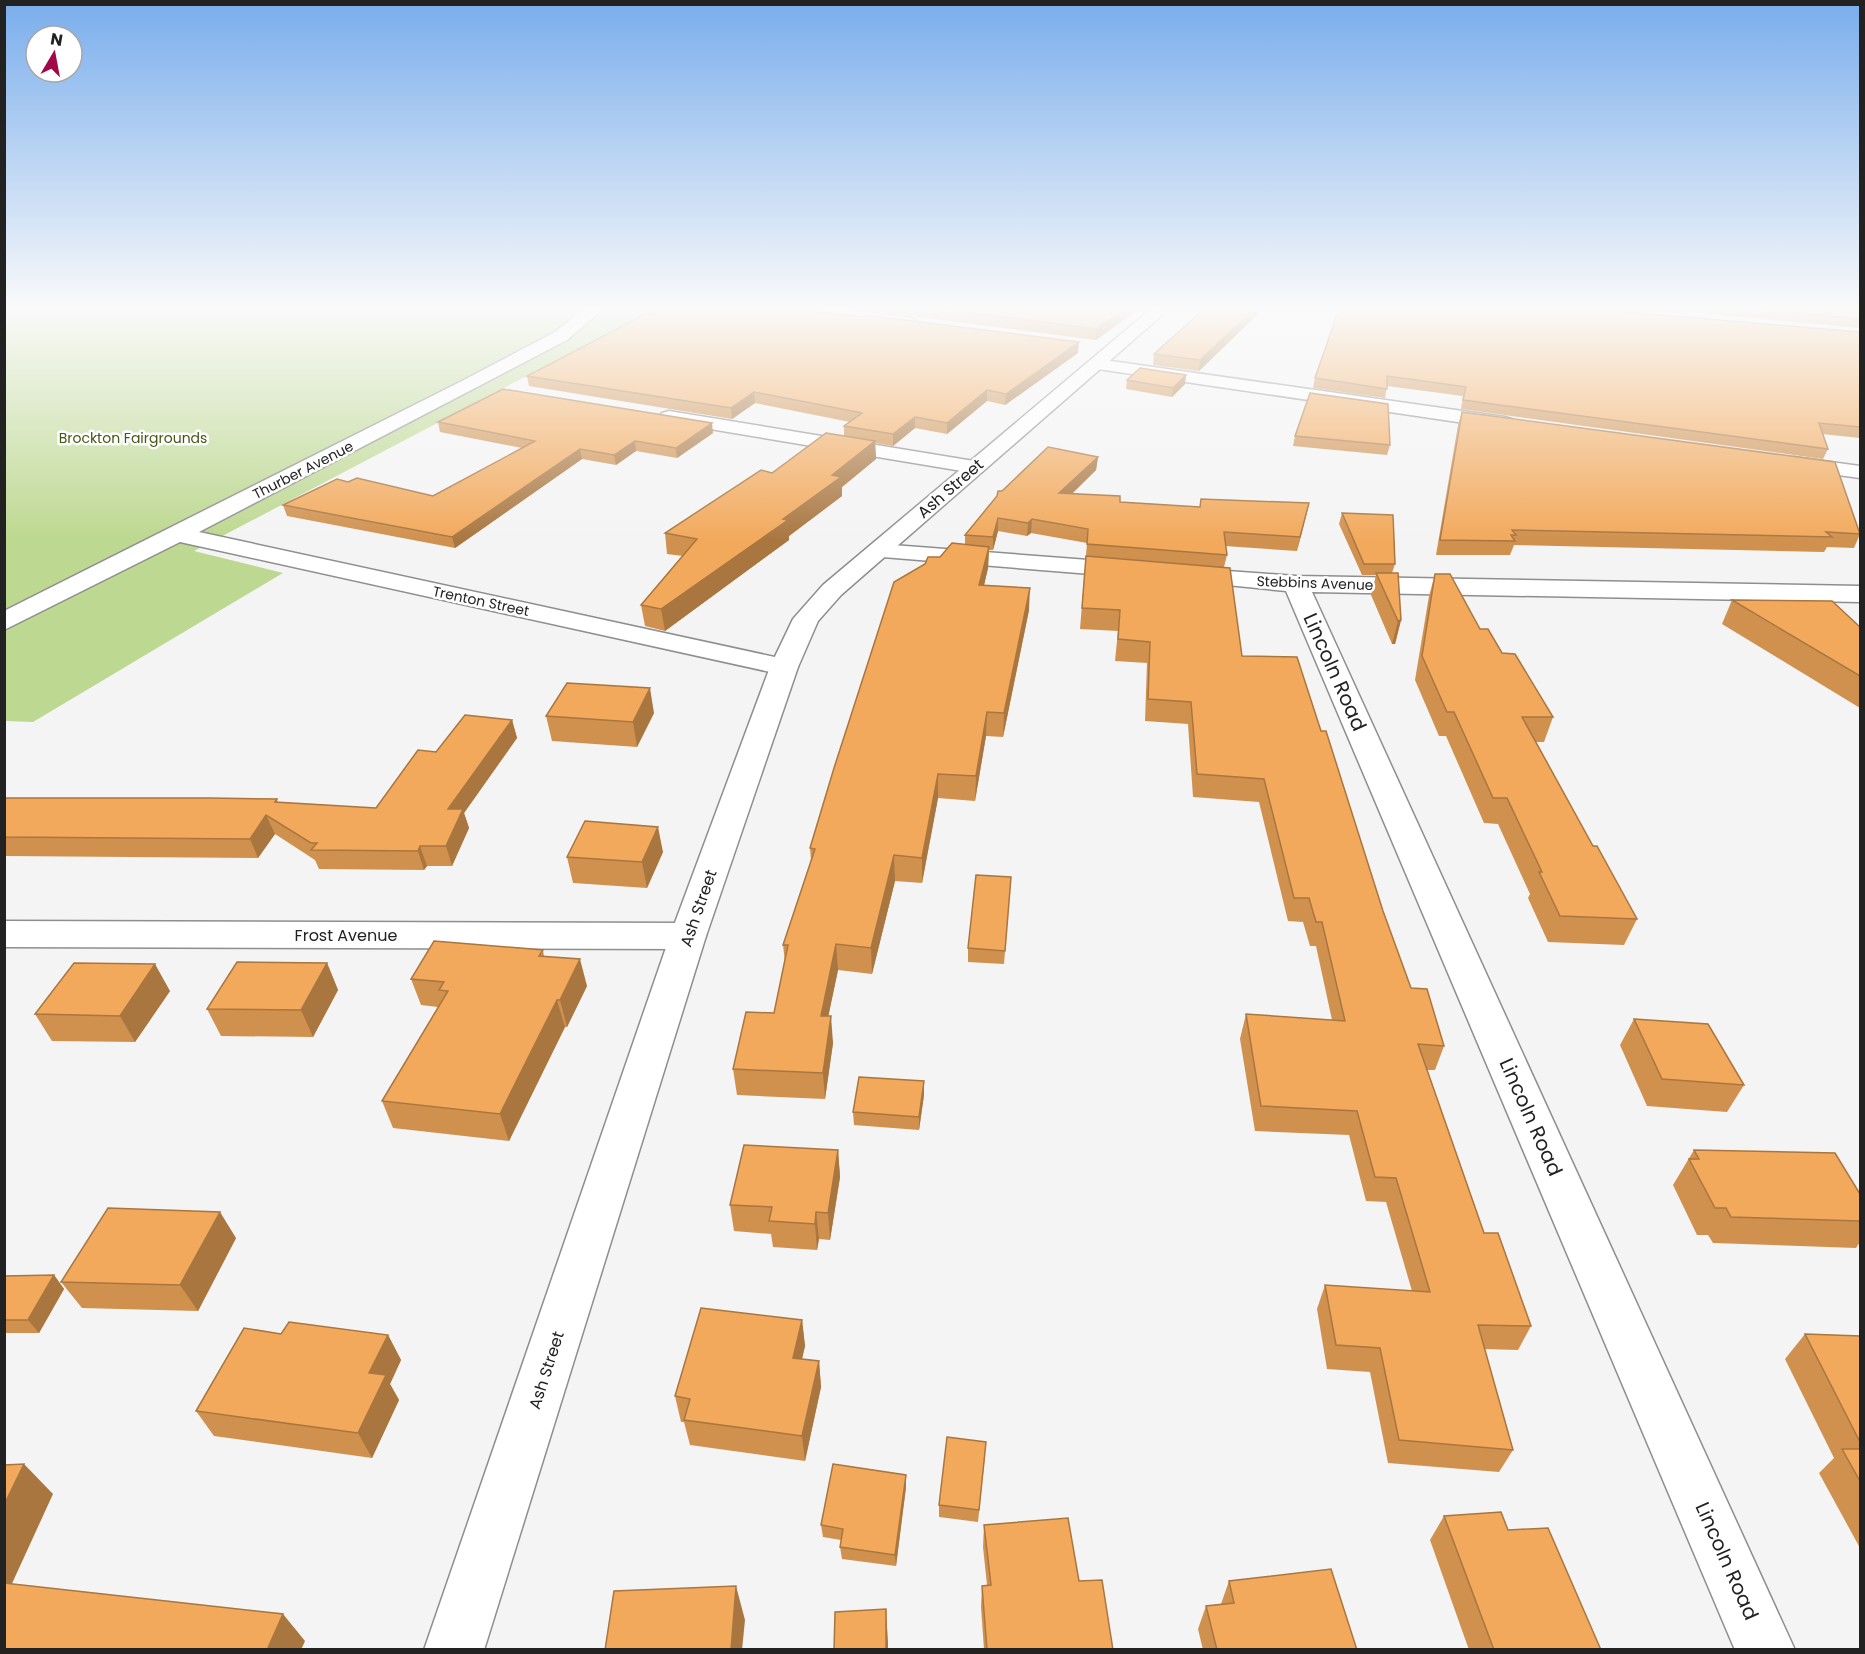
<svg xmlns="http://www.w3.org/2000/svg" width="1865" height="1654" viewBox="0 0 1865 1654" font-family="Poppins,sans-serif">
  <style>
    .green { fill: #bdd890 }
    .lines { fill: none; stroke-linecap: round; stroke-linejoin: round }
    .minor-casing { stroke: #8e8e8f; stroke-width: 3 }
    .tertiary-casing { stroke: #8e8e8f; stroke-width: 3 }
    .minor { fill: #fff; fill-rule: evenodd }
    .tertiary { fill: #fff; fill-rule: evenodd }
    .wall { fill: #d0914f }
    .shaded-wall { fill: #a97640 }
    .building { fill: #f2a95c; stroke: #a97640; stroke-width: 1.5 }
    .labels { text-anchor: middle; stroke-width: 5; stroke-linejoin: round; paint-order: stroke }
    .far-park-label { font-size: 14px; fill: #445815; stroke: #fff }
    .far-street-label { font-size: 14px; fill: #222; stroke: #fff }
    .street-label { font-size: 16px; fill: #222; stroke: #fff }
    .near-street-label { font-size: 20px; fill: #222; stroke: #fff }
  </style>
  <rect width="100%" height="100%" fill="#f4f4f5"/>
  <!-- green -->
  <path class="green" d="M5,309H672L628,333L612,331L194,551L283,573L33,722L5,721Z"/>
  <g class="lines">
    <!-- minor casing -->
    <g class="minor-casing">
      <g id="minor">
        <path d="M584,309H603L567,340L199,532L784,659L794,661L798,667L794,673L784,675L180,542L4,630V611L462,381L555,332Z"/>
        <path d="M794,309H843L911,318L919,323L911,328L802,314Z"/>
        <path d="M1097,359L1505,417L1512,419L1515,423L1512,427L1505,429L1091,368L1088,364L1091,360Z"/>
        <path d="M669,411L974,461L982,462L985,467L982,472L974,473L662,421L659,417L662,413Z"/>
        <path d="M1794,457L1860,466V478L1786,468L1783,463L1786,458Z"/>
        <path d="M879,544L1128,563L1137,565L1140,570L1137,575L1128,577L870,556L867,551L870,546Z"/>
        <path d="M1186,568L1296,576L1860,586V602L1312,592L1795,1650H1735L1286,591L1177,580L1174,575L1177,570Z"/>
        <path d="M4,921L688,923L701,927L706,936L701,945L688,949L4,947Z"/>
      </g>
    </g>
    <!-- tertiary casing -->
    <g class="tertiary-casing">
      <path id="tertiary" d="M1151,309H1169L841,595L818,621L798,667L706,936L484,1650H424L670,936L770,667L793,619L823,585Z"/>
    </g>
    <!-- minor -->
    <use href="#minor" class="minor"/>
    <!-- tertiary -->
    <use href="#tertiary" class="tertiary"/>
  </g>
  <!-- wall -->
  <g class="wall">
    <path d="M874,309H1139L1096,340L874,311Z"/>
    <path d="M1204,309H1263L1199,371L1153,365L1154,354Z"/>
    <path d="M1657,309H1860V331V328Z"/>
    <path d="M1860,332V438L1822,434L1828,449L1823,459L1461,409L1463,396L1387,386L1385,398L1313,388L1315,378Z"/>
    <path d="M1078,353L1005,405L987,401L947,434L915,428L893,446L875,443L876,459L842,487V496L789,536V540L665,631L645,626L641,605L683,556L667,554L665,533L772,473L844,436V426L850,422L755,403L732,419L529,386L527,376Z"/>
    <path d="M1127,380L1185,384L1172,397L1126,389Z"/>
    <path d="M1462,412L1860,533V534L1854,548L1827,547L1824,552L1514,545L1510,555H1436L1458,425Z"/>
    <path d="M438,422L713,433L677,458L636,451L616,465L582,459L455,548L287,516L283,505L348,482L433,496L522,448L440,432Z"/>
    <path d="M1295,436L1390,445L1387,455L1293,446Z"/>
    <path d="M1098,457L1096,470L1072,494L1120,502L1200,507L1201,499L1309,503L1297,551L1225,546L1227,555L1224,567L1242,656L1321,731L1383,911L1411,988L1444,1046L1435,1070H1427L1484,1233L1531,1326L1518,1350L1484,1349L1513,1450L1499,1472L1388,1463L1370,1372L1327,1369L1317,1309L1325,1285L1412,1291L1386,1202L1366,1201L1349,1135L1255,1131L1240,1039L1246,1014L1332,1020L1316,946H1310L1303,922L1288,921L1259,802L1193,797L1188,724L1145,721L1147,663L1115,661L1118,631L1080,629L1087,543L1031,533L1027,536L998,531L993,550H989L988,568L984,585L1029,610L1003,737L986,736L975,801L938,798L922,883L895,881L872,974L838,970L828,1016L833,1043L825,1099L737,1095L733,1069L774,1013L785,962L783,945L811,861L810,848L965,545V535L1002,491Z"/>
    <path d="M1342,513L1395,564L1392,573L1401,620L1395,644H1392L1371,595L1376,575H1362L1339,524Z"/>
    <path d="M1435,574L1480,629L1502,653L1553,717L1544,742H1536L1593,846L1637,919L1624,945L1548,942L1528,898L1530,894L1498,824L1484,823L1446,736H1439L1415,680L1429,596Z"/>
    <path d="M1732,600L1860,627V708L1722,624Z"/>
    <path d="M654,713L637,747L552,741L546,716Z"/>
    <path d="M512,720L517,738L464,813L469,828L452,866H427L424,870L319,869L315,860L275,834L258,858L4,856V798L277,799L278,803L376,808L436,752Z"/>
    <path d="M663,852L647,888L573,883L567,857Z"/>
    <path d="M1011,877L1004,964L968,962V948Z"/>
    <path d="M543,950L544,956L587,986L567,1027H565L509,1141L393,1128L382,1101L438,1007L421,1005L411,979Z"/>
    <path d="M327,963L338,990L313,1037L221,1036L207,1009Z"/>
    <path d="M170,991L135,1042L52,1041L35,1014Z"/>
    <path d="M1634,1019L1744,1085L1727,1112L1647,1106L1620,1045Z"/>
    <path d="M924,1095L919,1130L854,1125L853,1112Z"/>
    <path d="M838,1150L840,1177L830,1240L819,1239L817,1250L773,1247L771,1234L734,1231L730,1205Z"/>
    <path d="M1694,1150L1860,1194V1242L1856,1248L1713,1243L1708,1235H1697L1673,1185Z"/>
    <path d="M236,1238L198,1311L82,1308L61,1282Z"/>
    <path d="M54,1275L64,1289L39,1333H4V1276Z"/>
    <path d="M802,1320L805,1346L802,1359L819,1361L821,1387L805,1461L690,1445L684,1422H681L675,1396Z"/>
    <path d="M281,1334L388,1335L401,1360L390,1384L399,1400L372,1458L214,1436L196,1411Z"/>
    <path d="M1805,1334L1860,1336V1548L1819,1473L1834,1458L1785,1359Z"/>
    <path d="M985,1455L978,1522L939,1517V1505Z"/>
    <path d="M906,1487L896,1566L842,1559L840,1547L841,1540L823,1537L821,1525Z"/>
    <path d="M1444,1516L1508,1530L1601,1650H1469L1430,1540Z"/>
    <path d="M984,1525L1079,1581L1113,1650H984L981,1607L982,1586L987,1585L983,1547Z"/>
    <path d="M1229,1581L1357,1650H1203L1198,1629L1206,1606L1221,1604Z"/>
  </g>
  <!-- shaded-wall -->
  <g class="shaded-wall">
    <path d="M1125,309H1139L1096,340V329Z"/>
    <path d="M1254,309H1263L1199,371L1200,360Z"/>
    <path d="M1079,342L1078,353L1005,405L1006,394Z"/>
    <path d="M1186,375L1185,384L1172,397L1173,388Z"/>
    <path d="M987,390V401L947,434V423Z"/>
    <path d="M754,392L755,403L732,419L731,408Z"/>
    <path d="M915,417V428L893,446V434Z"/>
    <path d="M712,423L713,433L677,458L676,448Z"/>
    <path d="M635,441L636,451L616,465L614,455Z"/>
    <path d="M875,441L876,459L842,487V496L789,536V540L665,631L661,609L783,519L832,475Z"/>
    <path d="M580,449L582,459L455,548L452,537Z"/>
    <path d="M1098,457L1096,470L1059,506V493Z"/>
    <path d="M1309,503L1306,516L1297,551L1300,537Z"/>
    <path d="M998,518V531L993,550V537Z"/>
    <path d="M1032,519L1031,533L1027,536L1028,523Z"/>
    <path d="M989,547L988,568L979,607V585Z"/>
    <path d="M1030,588L1029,610L1003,737L1004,713Z"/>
    <path d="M1401,620L1395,644H1392L1398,621Z"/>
    <path d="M650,688L654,713L637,747L633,722Z"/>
    <path d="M987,712L986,736L975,801L976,776Z"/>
    <path d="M512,720L517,738L464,813L469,828L452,866L446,846L448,809Z"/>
    <path d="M938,774V798L922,883V858Z"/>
    <path d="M266,815L275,834L258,858L250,839Z"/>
    <path d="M658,827L663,852L647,888L642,862Z"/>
    <path d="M420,846L427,866L424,870L418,851Z"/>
    <path d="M894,855L895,881L872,974L871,948Z"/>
    <path d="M836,944L838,970L823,1042L821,1016Z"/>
    <path d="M580,959L587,986L567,1027L560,1000Z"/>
    <path d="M327,963L338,990L313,1037L301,1010Z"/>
    <path d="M155,964L170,991L135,1042L120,1016Z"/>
    <path d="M557,1000L565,1027L509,1141L500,1114Z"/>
    <path d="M831,1016L833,1043L825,1099L823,1073Z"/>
    <path d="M924,1081V1095L919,1130V1117Z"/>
    <path d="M838,1150L840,1177L830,1240L828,1213Z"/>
    <path d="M220,1212L236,1238L198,1311L180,1285Z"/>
    <path d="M816,1212L819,1239L817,1250L815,1224Z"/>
    <path d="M54,1275L64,1289L39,1333L28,1320Z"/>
    <path d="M802,1320L805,1346L796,1384L793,1358Z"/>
    <path d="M388,1335L401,1360L390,1384L399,1400L372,1458L358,1433L369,1373Z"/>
    <path d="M819,1361L821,1387L805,1461L802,1436Z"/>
    <path d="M24,1464L53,1494L4,1601V1505Z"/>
    <path d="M906,1475V1487L896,1566L895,1555Z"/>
    <path d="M736,1586L745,1620L742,1650H731Z"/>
    <path d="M886,1609L888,1642V1650H886Z"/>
    <path d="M283,1614L305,1641L301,1650H267Z"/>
  </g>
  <!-- building -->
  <g class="building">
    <path d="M655,309H792L866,317L867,315L1079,342L1006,394L987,390L947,423L915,417L893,434L844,426L862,413L754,392L731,408L527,376Z"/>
    <path d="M942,309H1125L1096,329Z"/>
    <path d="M1204,309H1254L1200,360L1154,354Z"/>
    <path d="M1339,309H1591L1860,332V427L1819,423L1828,449L1463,400L1466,387L1387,376V389L1315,378Z"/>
    <path d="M1755,309H1860V319Z"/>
    <path d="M1140,368L1186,375L1173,388L1127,380Z"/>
    <path d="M503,389L712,423L676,448L635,441L614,455L580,449L452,537L283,505L337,479L348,482L357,478L433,496L535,441L438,422Z"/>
    <path d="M1310,393L1388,404L1390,445L1295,436Z"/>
    <path d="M1462,412L1835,462L1860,534L1826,532L1832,537L1512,530L1516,535H1511L1515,541L1440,540Z"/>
    <path d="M826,433L875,441L832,475L841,477L783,519L788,520L661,609L641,605L697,539L665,533L761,470L772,473Z"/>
    <path d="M1048,447L1098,457L1059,493L1120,496V502L1200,507L1201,499L1309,503L1300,537L1224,532L1227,555L1087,544L1088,529L1032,519L1028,523L998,518L993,537L965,535L997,496L998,491H1002Z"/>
    <path d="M1342,513L1393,515L1395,564H1364Z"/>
    <path d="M952,543L989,547L979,585L1030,588L1004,713L987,712L976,776L938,774L922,858L894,855L871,948L836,944L821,1016H831L823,1073L733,1069L746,1012L774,1013L788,945H783L815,849L810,848L834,768L894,582L925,564L928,557H940Z"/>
    <path d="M1086,556L1230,568L1242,656L1297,657L1321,731H1326L1383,911L1411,988L1427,989L1444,1046L1418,1044L1484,1233H1498L1531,1326L1478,1325L1513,1450L1399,1440L1380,1348L1336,1345L1325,1285L1430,1292L1396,1178L1375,1177L1357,1111L1261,1106L1246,1014L1345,1021L1322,922H1316L1309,898H1294L1264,779L1197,774L1191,702L1148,699L1150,642L1118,639L1120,610L1082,608Z"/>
    <path d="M1376,573H1398L1401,620L1398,621Z"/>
    <path d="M1435,574H1450L1480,629H1488L1502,653L1515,654L1553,717H1522L1593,846H1597L1637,919L1560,916L1539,872H1542L1507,798H1493L1454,712H1447L1422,656Z"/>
    <path d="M1732,600L1832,601L1860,627V676Z"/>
    <path d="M567,683L650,688L633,722L546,716Z"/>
    <path d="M465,715L512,720L448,809H463L446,846H420L418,851L311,850L317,843H311L266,815L250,839L4,837V798H209L277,799L275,802L376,808L418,750L436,752Z"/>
    <path d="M585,821L658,827L642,862L567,857Z"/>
    <path d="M976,875L1011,877L1005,951L968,948Z"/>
    <path d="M434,941L543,950L539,956L580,959L560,1000H557L500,1114L382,1101L448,991L439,990L444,982L411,979Z"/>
    <path d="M237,962L327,963L301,1010L207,1009Z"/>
    <path d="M74,963L155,964L120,1016L35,1014Z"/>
    <path d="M1634,1019L1708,1024L1744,1085L1662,1079Z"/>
    <path d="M859,1077L924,1081L919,1117L853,1112Z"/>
    <path d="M744,1145L838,1150L828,1213L816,1212L815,1224L769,1221L772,1207L730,1205Z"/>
    <path d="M1694,1150L1835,1153L1860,1194V1221L1731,1217L1726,1208H1715L1689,1159H1699Z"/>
    <path d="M108,1208L220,1212L180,1285L61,1282Z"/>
    <path d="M54,1275L28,1320H4V1276Z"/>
    <path d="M701,1308L802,1320L793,1358L819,1361L802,1436L684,1420L690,1399L675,1396Z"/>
    <path d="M289,1322L388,1335L369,1373L386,1375L358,1433L196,1411L244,1328L281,1334Z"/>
    <path d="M1805,1334L1860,1336V1442Z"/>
    <path d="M947,1437L986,1442L979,1510L939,1505Z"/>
    <path d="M1842,1449H1860V1481Z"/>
    <path d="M24,1464L4,1505V1465Z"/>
    <path d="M833,1464L906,1475L895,1555L840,1547L843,1529L821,1525Z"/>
    <path d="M1501,1512L1508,1530L1548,1528L1601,1650H1494L1444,1516Z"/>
    <path d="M1068,1518L1079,1581L1102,1580L1113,1650H987L982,1586L991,1585L984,1525Z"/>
    <path d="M1331,1569L1357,1650H1217L1206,1606L1234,1603L1229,1581Z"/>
    <path d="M4,1583L283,1614L267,1650H4Z"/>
    <path d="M736,1586L731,1650H605L614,1591Z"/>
    <path d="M886,1609V1650H834L835,1612Z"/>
  </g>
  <!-- sky -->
  <linearGradient id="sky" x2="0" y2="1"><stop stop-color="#79adec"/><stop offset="0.57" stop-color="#fafafa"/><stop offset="1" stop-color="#fafafa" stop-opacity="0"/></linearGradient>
  <rect width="1865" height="541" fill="url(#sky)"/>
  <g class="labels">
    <!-- far-park labels -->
    <g class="far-park-label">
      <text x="133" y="443">Brockton Fairgrounds</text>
    </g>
    <!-- far-street labels -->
    <g class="far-street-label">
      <text transform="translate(303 470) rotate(-27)" y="5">Thurber Avenue</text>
      <text transform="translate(1315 583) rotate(2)" y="5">Stebbins Avenue</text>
      <text transform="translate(481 601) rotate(12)" y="5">Trenton Street</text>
    </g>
    <!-- street labels -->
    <g class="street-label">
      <text transform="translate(950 488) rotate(-41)" y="6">Ash Street</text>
      <text transform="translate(698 908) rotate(-71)" y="6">Ash Street</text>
      <text x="346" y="941">Frost Avenue</text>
      <text transform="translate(546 1370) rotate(-72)" y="6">Ash Street</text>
    </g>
    <!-- near-street labels -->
    <g class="near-street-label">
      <text transform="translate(1335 672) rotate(66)" y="7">Lincoln Road</text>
      <text transform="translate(1531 1117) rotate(66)" y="7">Lincoln Road</text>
      <text transform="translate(1727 1561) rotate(66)" y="7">Lincoln Road</text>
    </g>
  </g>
  <!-- border -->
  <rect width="1865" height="1654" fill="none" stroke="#222222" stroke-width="12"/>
  <!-- north arrow -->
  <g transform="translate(54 54) rotate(10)"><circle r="28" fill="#ffffff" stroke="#a7a7a7" stroke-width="1.5"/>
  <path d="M0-4.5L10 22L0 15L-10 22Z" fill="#a20847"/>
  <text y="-9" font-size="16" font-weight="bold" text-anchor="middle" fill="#222222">N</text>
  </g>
</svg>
